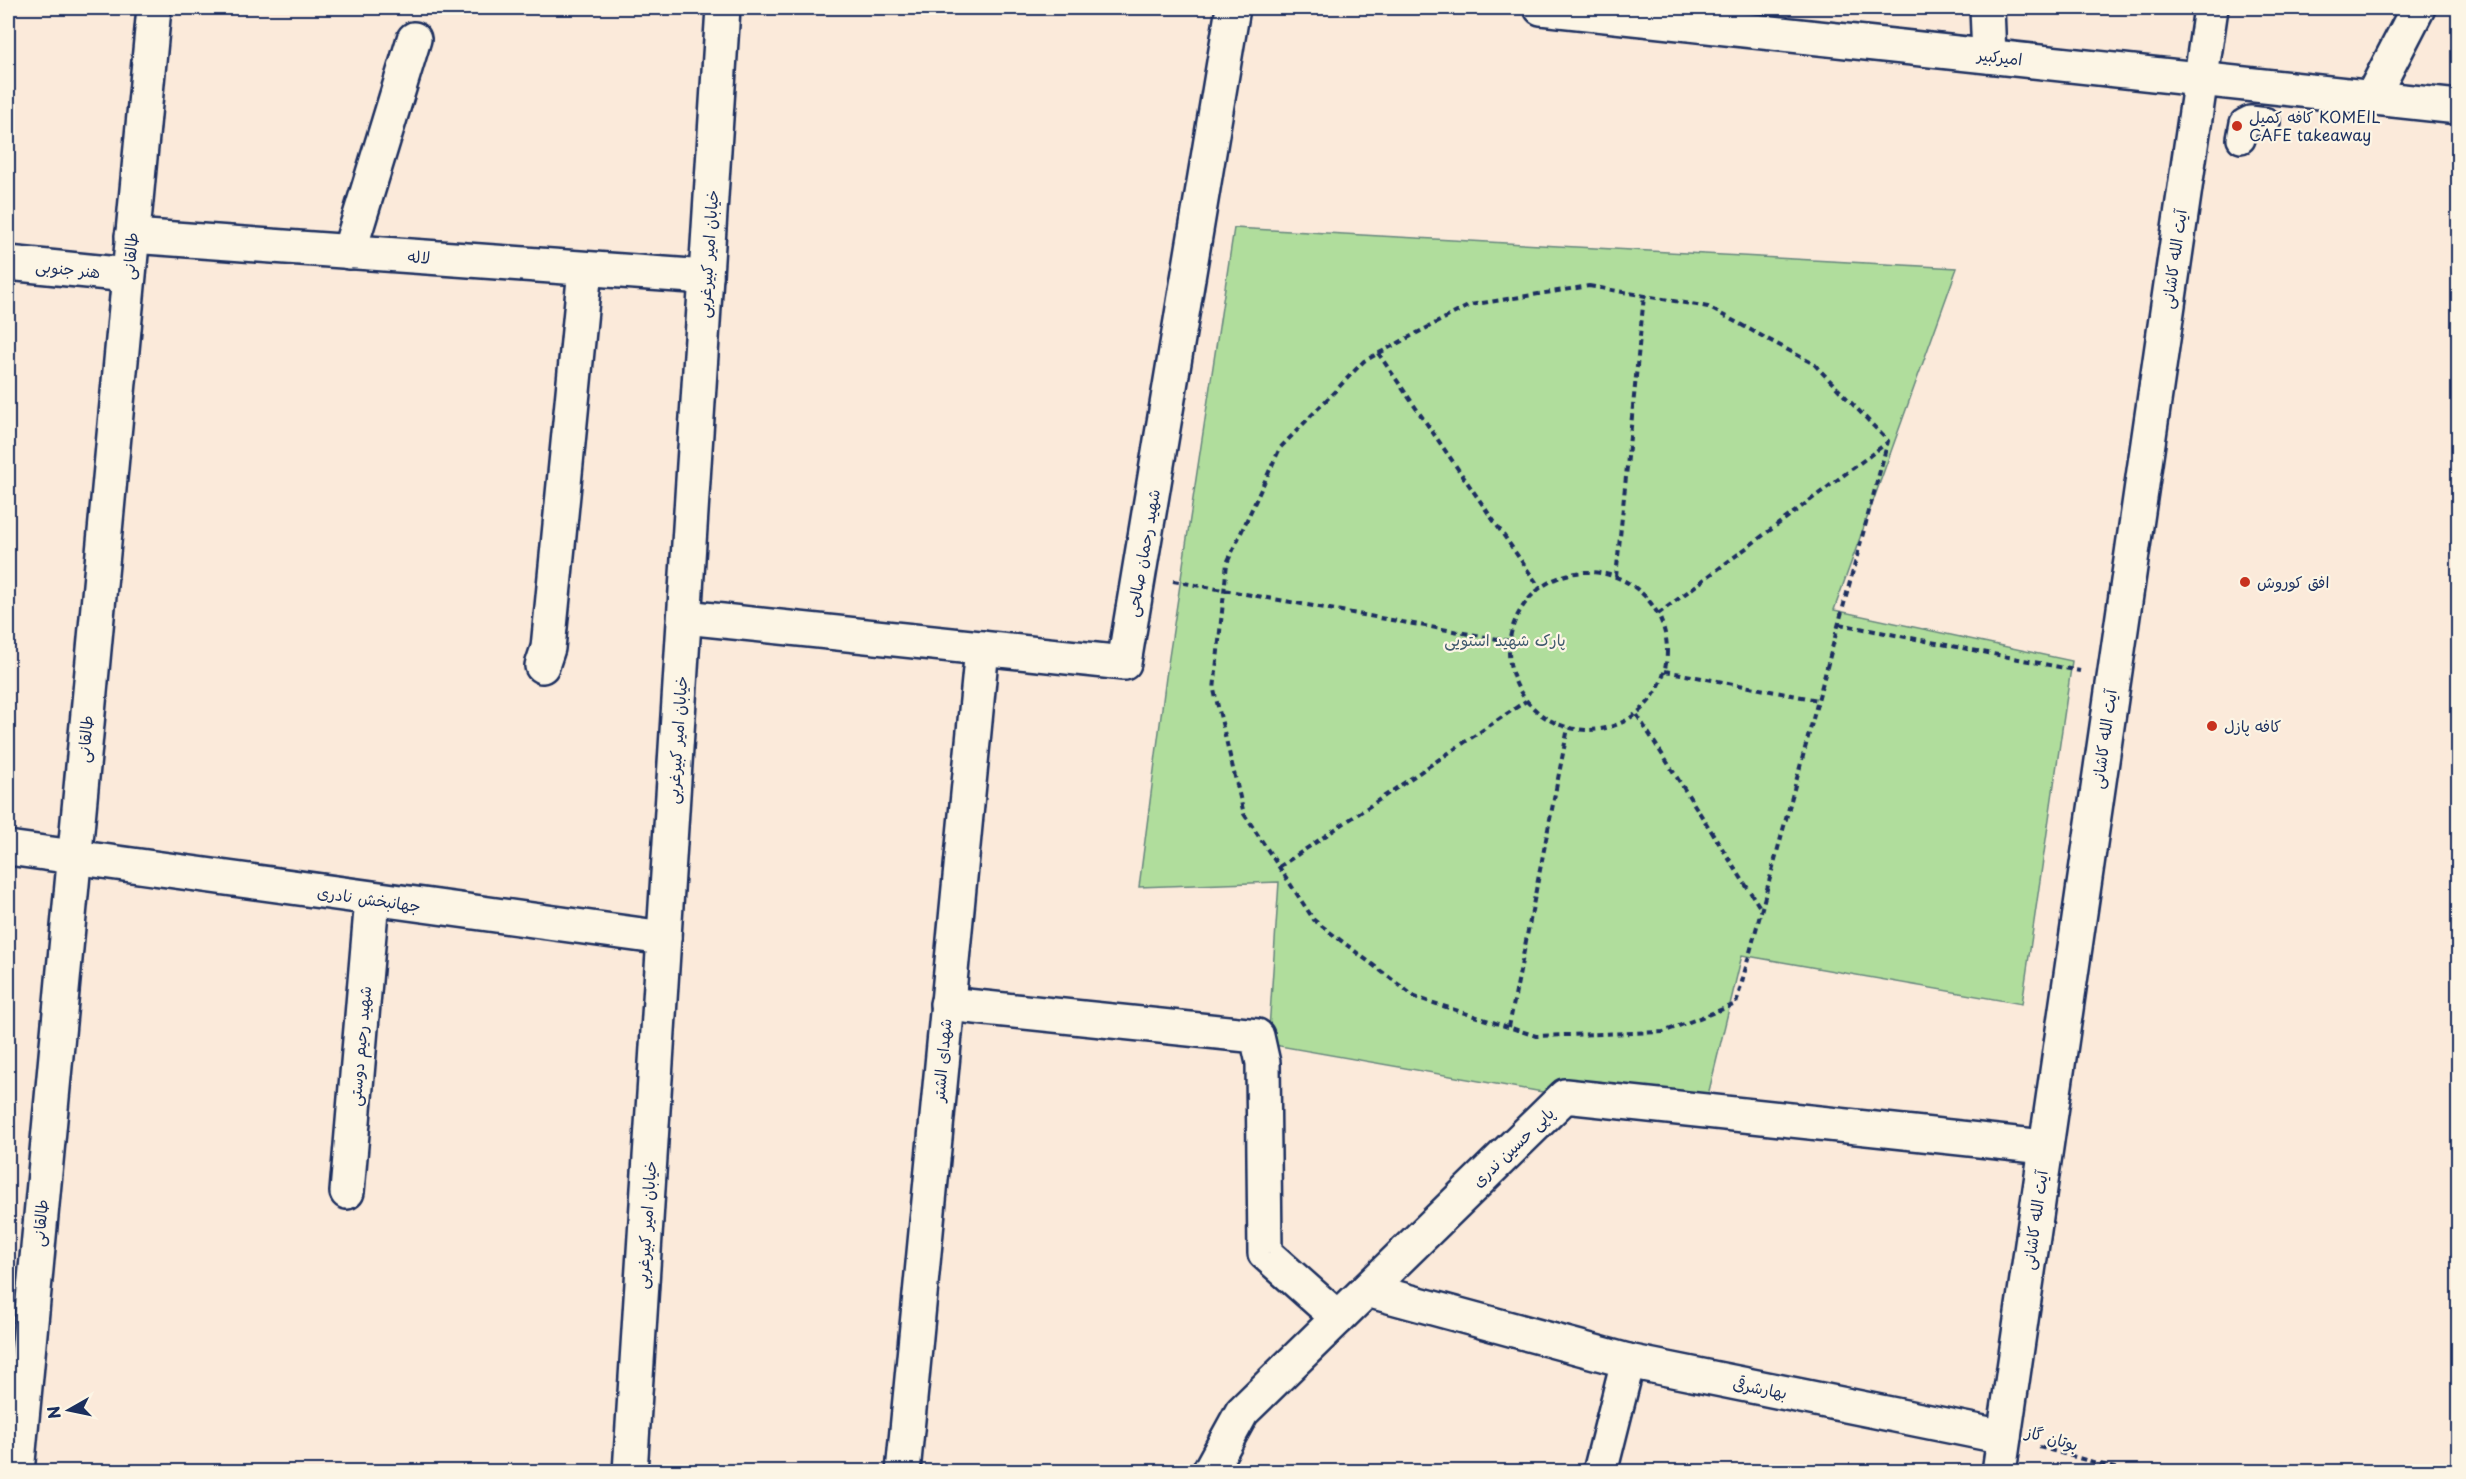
<svg xmlns="http://www.w3.org/2000/svg" width="2466" height="1479" viewBox="0 0 2466 1479" font-family="'Playpen Sans','Playpen Sans Arabic',sans-serif">
  <style>
    .green { fill: #b0dd9c; stroke: #66867d; stroke-width: 1.5 }
    .lines { fill: none; stroke-linecap: round; stroke-linejoin: round }
    .pedestrian-casing { stroke: #1b2f5e; stroke-width: 32 }
    .minor-casing { stroke: #1b2f5e; stroke-width: 38 }
    .tertiary-casing { stroke: #1b2f5e; stroke-width: 38 }
    .secondary-casing { stroke: #1b2f5e; stroke-width: 38 }
    .path { stroke: #1b2f5e; stroke-width: 4; stroke-dasharray: 6 4.5; stroke-linecap: butt }
    .pedestrian { stroke: #fcf5e5; stroke-width: 27 }
    .minor { stroke: #fcf5e5; stroke-width: 33 }
    .tertiary { stroke: #fcf5e5; stroke-width: 33 }
    .secondary { stroke: #fcf5e5; stroke-width: 33 }
    .poi-dot { fill: #c8321e; stroke: #fcf5e5; stroke-width: 2 }
    .labels { text-anchor: middle; stroke-width: 4.5; stroke-linejoin: round; paint-order: stroke }
    .street-label { font-size: 16px; fill: #1b2f5e; stroke: #fcf5e5 }
    .poi-label { font-size: 16px; fill: #1b2f5e; stroke: #fcf5e5; text-anchor: start }
    .park-label { font-size: 16px; fill: #405a6e; stroke: #fcf5e5 }
  </style>
  <rect width="100%" height="100%" fill="#fbeada"/>
  <filter id="ink" filterUnits="userSpaceOnUse"><feTurbulence type="fractalNoise" baseFrequency=".0167" numOctaves="2"/><feDisplacementMap in="SourceGraphic" scale="12" xChannelSelector="R" yChannelSelector="G"/><feConvolveMatrix kernelMatrix="1 2 1 2 8 2 1 2 1" color-interpolation-filters="sRGB"/></filter>
  <g filter="url(#ink)">
    <!-- green -->
    <path class="green" d="M1234,228L1957,268L1834,610L2072,661L2022,1004L1742,955L1702,1120L1268,1044L1279,882L1139,887L1166,677Z"/>
    <g class="lines">
      <!-- pedestrian casing -->
      <g class="pedestrian-casing">
        <path id="pedestrian" d="M2241,139L2244,123L2250,120L2266,122"/>
      </g>
      <!-- minor casing -->
      <g class="minor-casing">
        <g id="minor">
          <path d="M1987,8L1989,56"/>
          <path d="M2372,97L2418,8"/>
          <path d="M132,236L706,277"/>
          <path d="M349,252L414,39"/>
          <path d="M8,263L128,275"/>
          <path d="M542,666L548,648L585,269"/>
          <path d="M8,848L664,938"/>
          <path d="M947,1004L1257,1036L1263,1063L1265,1253L1338,1318"/>
          <path d="M347,1192L372,899"/>
          <path d="M1367,1290L1628,1361"/>
          <path d="M903,1472L982,648"/>
          <path d="M1209,1472L1242,1412L1565,1096L2045,1147"/>
          <path d="M1600,1472L1628,1361L2004,1437"/>
        </g>
      </g>
      <!-- tertiary casing -->
      <g class="tertiary-casing">
        <g id="tertiary">
          <path d="M1541,8L2458,107"/>
          <path d="M685,617L1124,663L1233,8"/>
          <path d="M17,1472L154,8"/>
          <path d="M630,1472L723,8"/>
        </g>
      </g>
      <!-- secondary casing -->
      <g class="secondary-casing">
        <path id="secondary" d="M1999,1472L2211,8"/>
      </g>
      <!-- path -->
      <g class="path">
        <path d="M1589,286L1708,307L1814,364L1888,441L1736,1004L1663,1032L1536,1036L1415,997L1314,920L1244,814L1214,690L1227,563L1280,448L1364,361L1470,305Z"/>
        <path d="M1378,353L1540,588"/>
        <circle cx="1588" cy="651" r="79"/>
        <path d="M1616,577L1644,296"/>
        <path d="M1173,581L1509,641"/>
        <path d="M1658,614L1888,442"/>
        <path d="M1839,624L2080,671"/>
        <path d="M1665,671L1818,700"/>
        <path d="M1637,715L1761,909"/>
        <path d="M1279,867L1526,701"/>
        <path d="M1509,1027L1568,728"/>
        <path d="M2039,1447L2129,1472"/>
      </g>
      <!-- pedestrian -->
      <use href="#pedestrian" class="pedestrian"/>
      <!-- minor -->
      <use href="#minor" class="minor"/>
      <!-- tertiary -->
      <use href="#tertiary" class="tertiary"/>
      <!-- secondary -->
      <use href="#secondary" class="secondary"/>
    </g>
  </g>
  <!-- markers -->
  <g class="poi-dot">
    <circle cx="2237" cy="126" r="6"/>
    <circle cx="2245" cy="582" r="6"/>
    <circle cx="2212" cy="726" r="6"/>
  </g>
  <g class="labels">
    <!-- street labels -->
    <g class="street-label">
      <text transform="translate(2000 57) rotate(6)" y="6">امیرکبیر</text>
      <text transform="translate(708 254) rotate(-86)" y="6">خیابان امیر کبیرغربی</text>
      <text transform="translate(130 256) rotate(-85)" y="6">طالقانی</text>
      <text transform="translate(419 257) rotate(4)" y="6">لاله</text>
      <text transform="translate(2174 259) rotate(-82)" y="6">آیت الله کاشانی</text>
      <text transform="translate(68 269) rotate(6)" y="6">هنر جنوبی</text>
      <text transform="translate(1143 553) rotate(-80)" y="6">شهید رحمان صالحی</text>
      <text transform="translate(85 739) rotate(-85)" y="6">طالقانی</text>
      <text transform="translate(2104 739) rotate(-82)" y="6">آیت الله کاشانی</text>
      <text transform="translate(677 740) rotate(-86)" y="6">خیابان امیر کبیرغربی</text>
      <text transform="translate(369 899) rotate(8)" y="6">جهانبخش نادری</text>
      <text transform="translate(360 1046) rotate(-85)" y="6">شهید رحیم دوستی</text>
      <text transform="translate(942 1060) rotate(-85)" y="6">شهدای الشتر</text>
      <text transform="translate(1513 1147) rotate(-44)" y="6">پاپی حسین ندری</text>
      <text transform="translate(2035 1220) rotate(-82)" y="6">آیت الله کاشانی</text>
      <text transform="translate(40 1223) rotate(-85)" y="6">طالقانی</text>
      <text transform="translate(646 1225) rotate(-86)" y="6">خیابان امیر کبیرغربی</text>
      <text transform="translate(1760 1388) rotate(11)" y="6">بهارشرقی</text>
      <text transform="translate(2052 1438) rotate(15)" y="6">بوتان گاز</text>
    </g>
    <!-- poi labels -->
    <g class="poi-label">
      <text x="2249" y="123">کافه کمیل KOMEIL<tspan x="2249" dy="18">CAFE takeaway</tspan></text>
      <text x="2257" y="588">افق کوروش</text>
      <text x="2224" y="732">کافه پازل</text>
    </g>
    <!-- park labels -->
    <g class="park-label">
      <text x="1505" y="646">پارک شهید استویی</text>
    </g>
  </g>
  <!-- margin -->
  <rect width="2466" height="1479" fill="none" stroke="#fcf5e5" stroke-width="30"/>
  <rect x="15" y="15" width="2436" height="1449" fill="none" stroke="#1b2f5e" stroke-width="2" filter="url(#ink)"/>
  <!-- north arrow -->
  <g transform="translate(69 1410) rotate(261)" stroke="#fcf5e5" stroke-width="4.5" paint-order="stroke">
  <path d="M0-4.5L10 22L0 15L-10 22Z" fill="#1b2f5e"/>
  <text y="-9" font-size="16" font-weight="bold" text-anchor="middle" fill="#1b2f5e">N</text>
  </g>
</svg>
